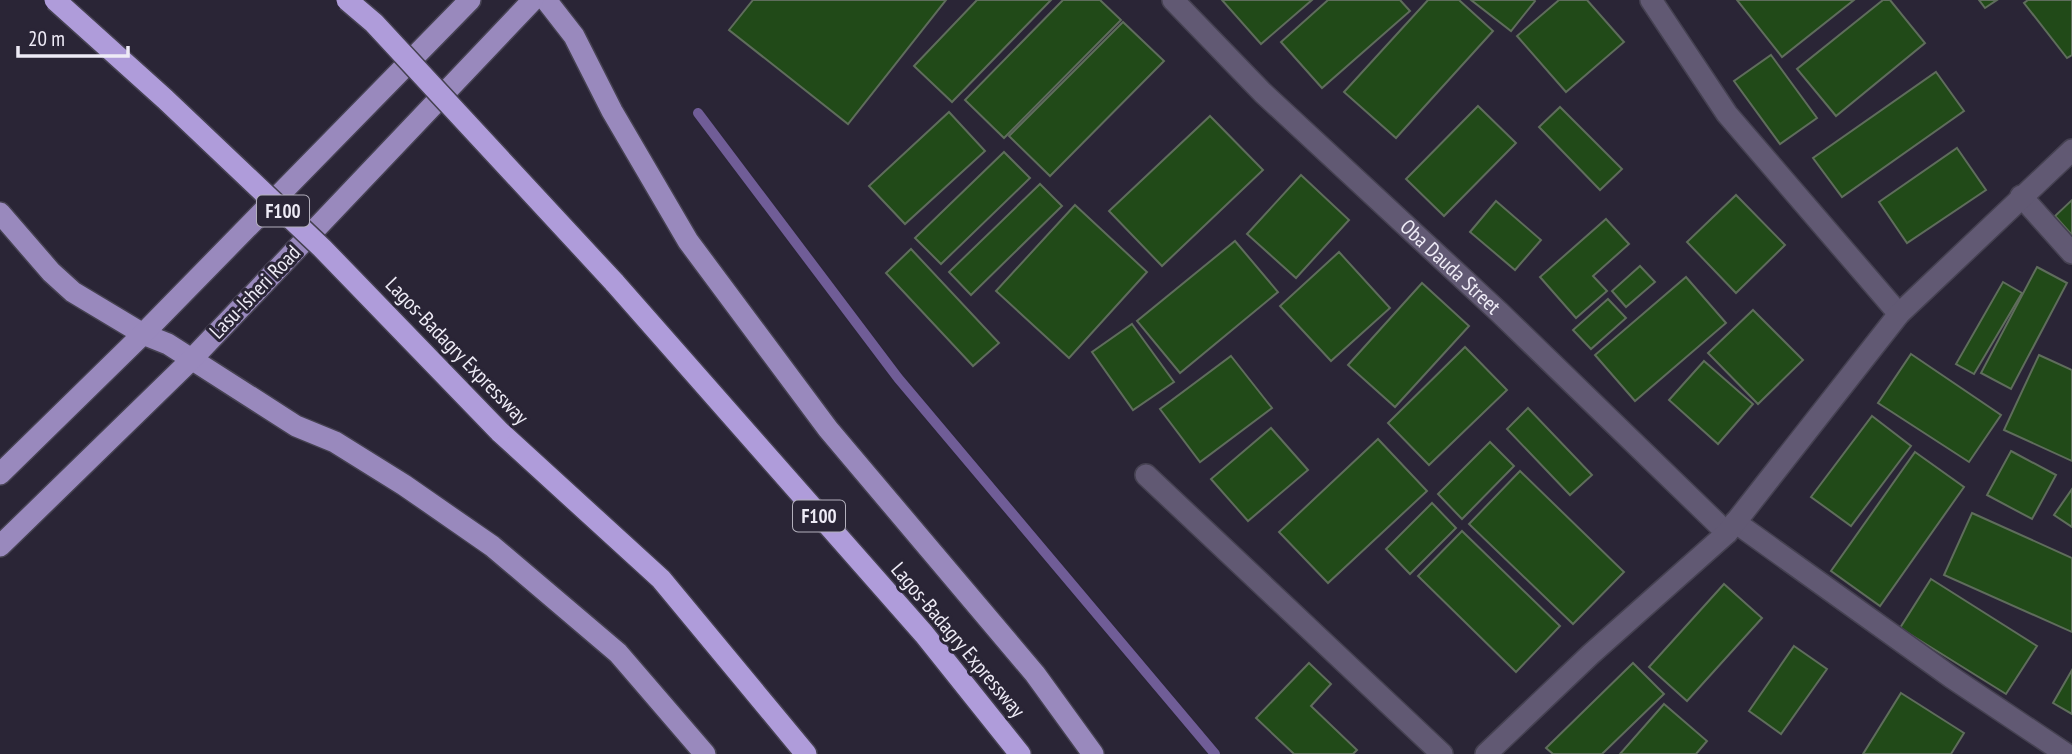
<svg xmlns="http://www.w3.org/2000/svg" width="2072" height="754" viewBox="0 0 2072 754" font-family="'PT Sans Narrow',sans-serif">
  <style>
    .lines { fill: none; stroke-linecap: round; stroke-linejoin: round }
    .stream { stroke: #705d97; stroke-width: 10 }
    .building { fill: #214a18; stroke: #5f6d5c; stroke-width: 2 }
    .lane-casing { stroke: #454151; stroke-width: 24 }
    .street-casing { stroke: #454151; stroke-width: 24 }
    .primary-casing { stroke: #454151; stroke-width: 24 }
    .highway-casing { stroke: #454151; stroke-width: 24 }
    .lane { stroke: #615973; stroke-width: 21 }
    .street { stroke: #615973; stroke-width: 21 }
    .primary { stroke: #9989bd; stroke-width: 21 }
    .highway { stroke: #af9cda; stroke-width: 21 }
    .highway-bridge-casing { stroke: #454151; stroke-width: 24; stroke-linecap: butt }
    .highway-bridge { stroke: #af9cda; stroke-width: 21 }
    .labels { text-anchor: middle; stroke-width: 6; stroke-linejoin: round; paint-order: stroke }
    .shield { fill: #2a2536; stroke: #b3b0bc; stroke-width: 2 }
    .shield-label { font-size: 19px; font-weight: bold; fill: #eeebf6 }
    .street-label { font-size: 21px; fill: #eeebf6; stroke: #2a2536 }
  </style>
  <rect width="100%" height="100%" fill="#2a2536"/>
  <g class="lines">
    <!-- stream -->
    <path class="stream" d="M698,113L898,378L1215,754"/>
  </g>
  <!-- building -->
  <g class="building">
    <path d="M753,0H946L848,124L729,30Z"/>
    <path d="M977,0H1051L952,102L914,66Z"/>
    <path d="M1063,0H1100L1121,20L1004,138L965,100Z"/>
    <path d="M1222,0H1312L1261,44Z"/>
    <path d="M1328,0H1400L1410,11L1322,88L1281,42Z"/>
    <path d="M1428,0H1459L1493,31L1396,138L1344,92Z"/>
    <path d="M1471,0H1534L1535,1L1511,31Z"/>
    <path d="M1559,0H1587L1624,42L1566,92L1517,36Z"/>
    <path d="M1737,0H1854L1782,57Z"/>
    <path d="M1883,0H1890L1925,43L1836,116L1797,69Z"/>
    <path d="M1979,0H1997L1985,8Z"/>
    <path d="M2028,0H2072V55L2067,58L2024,3Z"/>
    <path d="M1123,22L1164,61L1050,176L1009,136Z"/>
    <path d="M1771,55L1817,118L1780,144L1734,81Z"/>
    <path d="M1936,72L1964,111L1842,197L1813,158Z"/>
    <path d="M1478,106L1516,143L1444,216L1406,179Z"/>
    <path d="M1560,107L1622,169L1600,190L1539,127Z"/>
    <path d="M949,112L985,151L905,224L869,186Z"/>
    <path d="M1210,116L1263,170L1162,266L1109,211Z"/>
    <path d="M1957,148L1986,190L1907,243L1879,202Z"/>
    <path d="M1004,152L1030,178L941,264L915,238Z"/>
    <path d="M1301,175L1349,220L1296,278L1247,234Z"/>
    <path d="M1040,184L1062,206L971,295L949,272Z"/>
    <path d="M1736,195L1785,245L1736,293L1687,242Z"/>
    <path d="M2072,200V235L2055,216Z"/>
    <path d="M1496,201L1541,240L1515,270L1470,232Z"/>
    <path d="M1075,205L1147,272L1069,358L996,291Z"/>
    <path d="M1606,219L1629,244L1593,276L1607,291L1576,318L1540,277Z"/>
    <path d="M1235,241L1278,292L1180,373L1137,321Z"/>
    <path d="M911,249L999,343L973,366L886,273Z"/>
    <path d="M1339,252L1390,308L1331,361L1280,306Z"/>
    <path d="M1640,266L1655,282L1626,307L1612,291Z"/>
    <path d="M2037,267L2067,283L2011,389L1981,373Z"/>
    <path d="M1686,277L1726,323L1635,401L1595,355Z"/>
    <path d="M2003,282L2022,293L1974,374L1956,364Z"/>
    <path d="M1422,283L1469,326L1395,407L1348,365Z"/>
    <path d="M1608,299L1626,318L1591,349L1573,330Z"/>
    <path d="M1753,310L1803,360L1758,404L1708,353Z"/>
    <path d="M1132,324L1174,382L1133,410L1092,352Z"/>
    <path d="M1465,347L1507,390L1429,465L1388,423Z"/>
    <path d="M1911,354L2001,415L1969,462L1878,403Z"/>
    <path d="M2039,355L2072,370V461L2004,430Z"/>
    <path d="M1231,356L1272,408L1200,462L1160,409Z"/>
    <path d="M1704,361L1753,404L1718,444L1669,400Z"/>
    <path d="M1528,408L1592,475L1570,495L1507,429Z"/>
    <path d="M1872,416L1911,446L1851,526L1811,497Z"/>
    <path d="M1271,428L1308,470L1248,521L1211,479Z"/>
    <path d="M1378,439L1427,491L1328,583L1279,532Z"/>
    <path d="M1490,442L1514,466L1462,519L1438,494Z"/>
    <path d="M2011,451L2056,475L2032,519L1987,495Z"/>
    <path d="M1915,452L1964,487L1880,606L1831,571Z"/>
    <path d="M1520,471L1624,572L1573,624L1469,524Z"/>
    <path d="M2072,489V527L2054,515Z"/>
    <path d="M1432,503L1456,528L1410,574L1386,549Z"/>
    <path d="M1972,513L2072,558V632L1944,575Z"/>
    <path d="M1462,531L1560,626L1516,672L1418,576Z"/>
    <path d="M1931,579L2037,646L2006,694L1900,628Z"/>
    <path d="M1724,584L1762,618L1687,701L1649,667Z"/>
    <path d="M1794,646L1827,669L1781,734L1749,711Z"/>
    <path d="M1309,663L1331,684L1311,706L1357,750L1353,754H1294L1256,718Z"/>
    <path d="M1633,663L1664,694L1602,754H1553L1546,748Z"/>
    <path d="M2072,670V714L2053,703Z"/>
    <path d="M1901,693L1964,733L1951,754H1863Z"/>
    <path d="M1664,704L1707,741L1696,754H1620Z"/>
  </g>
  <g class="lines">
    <!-- lane casing -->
    <g class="lane-casing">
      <path id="lane" d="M2021,196L2072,253"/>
    </g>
    <!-- street casing -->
    <g class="street-casing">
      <g id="street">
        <path id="s1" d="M1173,0L1263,93L1499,312L1727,533"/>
        <path d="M1651,0L1727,114L1899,314"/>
        <path d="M1146,475L1442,754"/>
        <path d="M1735,522L1951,677L2066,754"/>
        <path d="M1486,754L1591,654L1727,533L1899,314L2072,150"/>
      </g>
    </g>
    <!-- primary casing -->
    <g class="primary-casing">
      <g id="primary">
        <path d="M546,0L574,36L612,111L688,241L828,429L1035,674L1093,754"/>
        <path d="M0,213L51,272L73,292L143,334L168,344L296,426L335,442L404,485L492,546L618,653L705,754"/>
        <path d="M0,474L143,334L470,0"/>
        <path d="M0,546L192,359L533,0"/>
      </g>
    </g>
    <!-- highway casing -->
    <g class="highway-casing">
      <g id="highway">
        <path d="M614,282L924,634L1020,754"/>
        <path d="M500,432L661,579L806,754"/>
      </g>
    </g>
    <!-- lane -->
    <use href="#lane" class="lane"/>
    <!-- street -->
    <use href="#street" class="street"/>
    <!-- primary -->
    <use href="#primary" class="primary"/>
    <!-- highway -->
    <use href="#highway" class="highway"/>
    <!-- highway-bridge casing -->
    <g class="highway-bridge-casing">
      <g id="highway-bridge">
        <path d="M55,0L165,99L322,248L500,432"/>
        <path d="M347,0L374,23L614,282"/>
      </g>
    </g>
    <!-- highway-bridge -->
    <use href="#highway-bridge" class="highway-bridge"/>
  </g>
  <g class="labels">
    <!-- shield labels -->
    <g class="shield">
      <rect x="257" y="195.5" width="52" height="31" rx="5"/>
      <rect x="793" y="500.5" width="52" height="31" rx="5"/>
    </g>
    <g class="shield-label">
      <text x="283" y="218">F100</text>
      <text x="819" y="523">F100</text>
    </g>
    <!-- street labels -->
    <g class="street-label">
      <text dy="7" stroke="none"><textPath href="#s1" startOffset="385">Oba Dauda Street</textPath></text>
      <text transform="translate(255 292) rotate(-46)" y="7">Lasu-Isheri Road</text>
      <text transform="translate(457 351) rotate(46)" y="7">Lagos-Badagry Expressway</text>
      <text transform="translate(958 640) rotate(50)" y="7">Lagos-Badagry Expressway</text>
    </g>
  </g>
  <!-- scale -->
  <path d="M18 46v10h110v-10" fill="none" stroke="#eeebf6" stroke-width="3.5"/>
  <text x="28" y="46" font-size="21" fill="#eeebf6" stroke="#2a2536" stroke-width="5" paint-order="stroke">20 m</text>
</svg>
